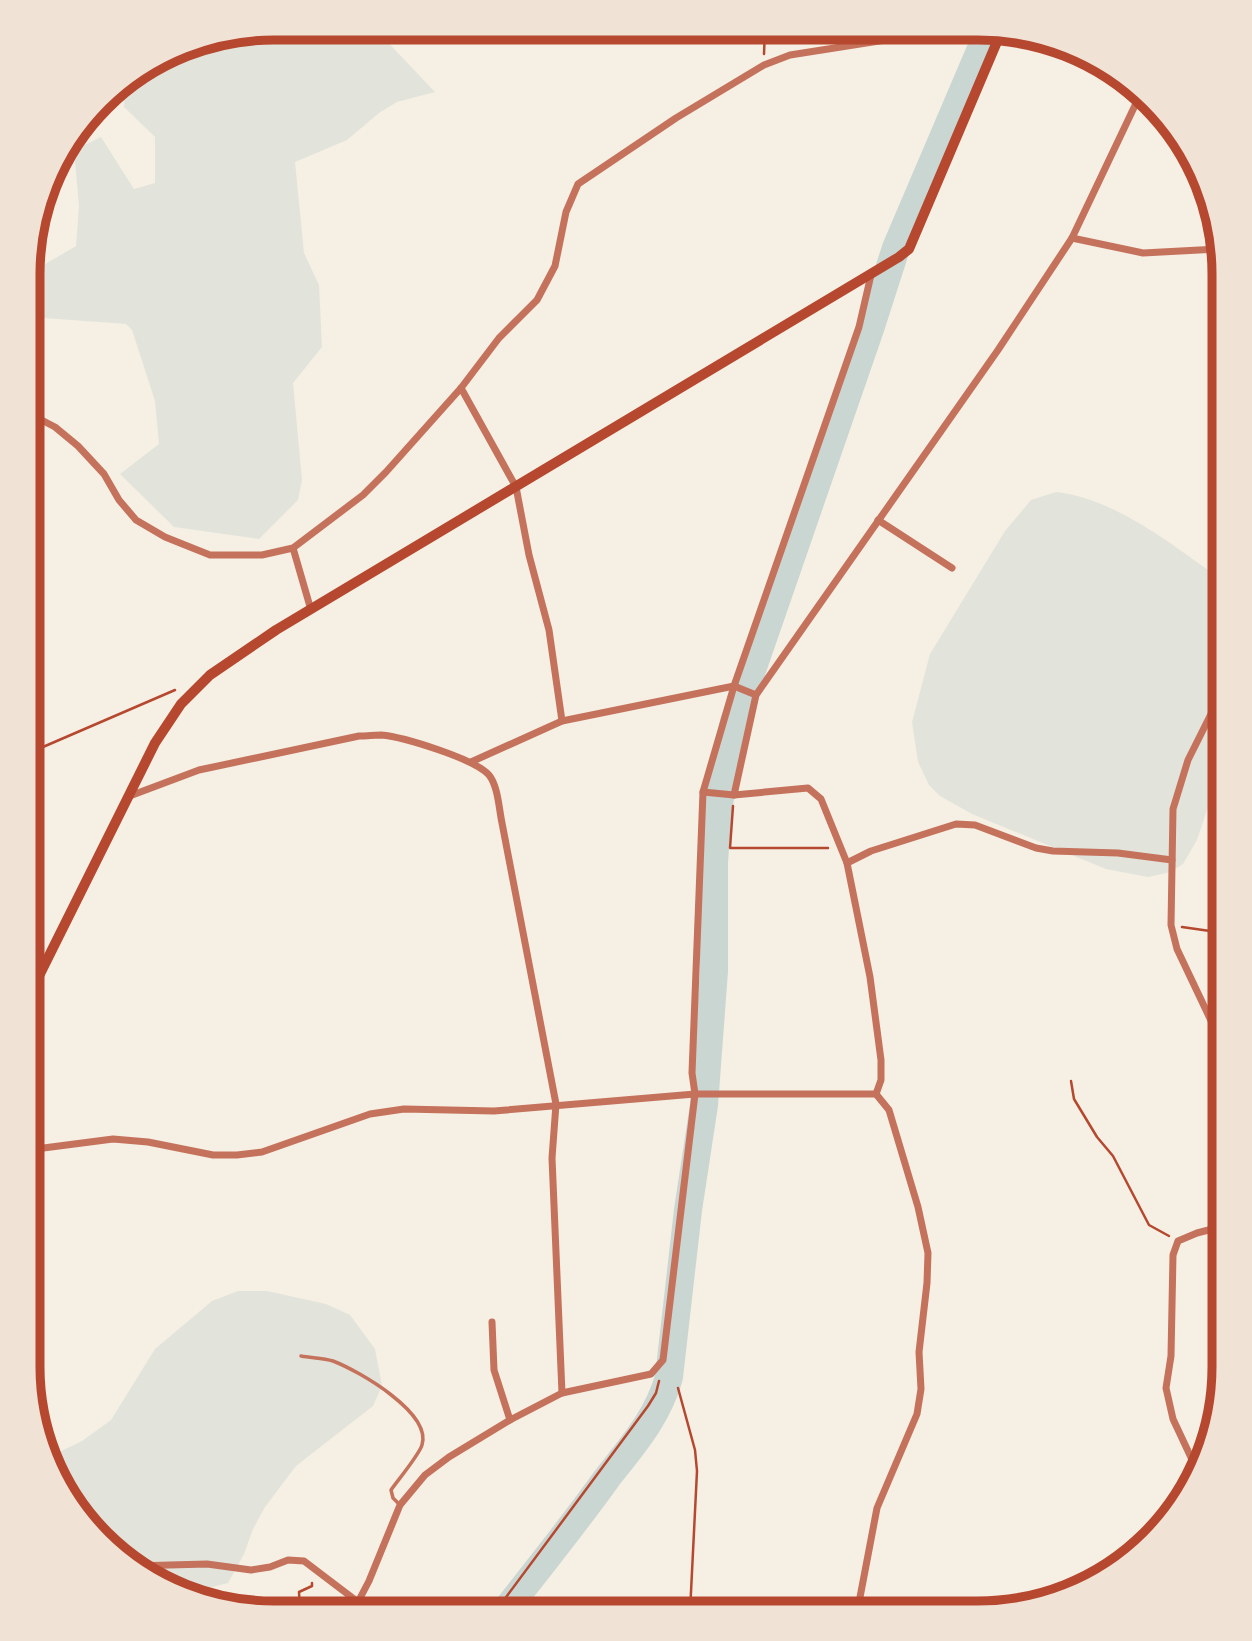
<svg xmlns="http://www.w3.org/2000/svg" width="1252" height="1641" viewBox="0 0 1252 1641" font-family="Helvetica,sans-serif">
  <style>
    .green { fill: #e2e4dc }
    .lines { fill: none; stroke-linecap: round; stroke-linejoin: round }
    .river { stroke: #c9d6d2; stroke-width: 28 }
    .path { stroke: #b5482f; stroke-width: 2.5 }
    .service { stroke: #c5725c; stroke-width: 3.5 }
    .minor { stroke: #c5725c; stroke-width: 7 }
    .secondary { stroke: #b5482f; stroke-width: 10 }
    .rim { fill: none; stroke: #b5482f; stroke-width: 9 }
  </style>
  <rect width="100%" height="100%" fill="#f6efe4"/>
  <!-- green -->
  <g class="green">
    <path d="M275,28H377L379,33L435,92L397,102L379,113L347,140L295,162L304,253L319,285L322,347L293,383L302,480L298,500L259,539L174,527L120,474L159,444L155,401L132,330L126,324L30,317V273L76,246L79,206L74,150L101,137L134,189L155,183V137L124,107L125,81L195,41Z"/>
    <path d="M430,28L541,29L491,41L450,40Z"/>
    <path d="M1056,492C1118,499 1174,547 1224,581V760L1197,840L1183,864L1171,872L1148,877L1106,869L972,814L940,796L929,785L918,762L912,722L930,654L1005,531L1031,500Z"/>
    <path d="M238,1291H267L326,1304L350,1315L375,1349L382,1386L373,1406L296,1466L265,1507L253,1529L244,1554L228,1583L193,1592L137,1571L54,1476L49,1457L82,1441L111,1420L155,1349L212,1301Z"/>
  </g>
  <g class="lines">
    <!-- river -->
    <path class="river" d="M504,1612C539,1568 574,1524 607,1478C632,1446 658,1417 669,1377L688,1210L704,1105L714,971V862L717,822L723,772L734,722L870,329L896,248L989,30"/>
    <!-- path -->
    <g class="path">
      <path d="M764,54L765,29"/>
      <path d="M29,753L175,690"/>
      <path d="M733,806L730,848H828"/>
      <path d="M1182,927L1224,933"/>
      <path d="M1071,1081L1074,1099L1097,1137L1113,1156L1149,1225L1169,1236"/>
      <path d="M678,1388L695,1450L697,1471L690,1612"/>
      <path d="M300,1611L299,1592L312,1586V1583"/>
      <path d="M495,1612L648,1406L656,1393L659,1381"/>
    </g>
    <!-- service -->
    <path class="service" d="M301,1356C312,1358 323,1358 333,1361C359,1371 432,1413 422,1445C419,1455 398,1480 391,1490L393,1498L400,1505"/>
    <!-- minor -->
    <g class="minor">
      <path d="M1072,238L1143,253L1218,249"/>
      <path d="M461,388L516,487L529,555L549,630L562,721"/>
      <path d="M30,414L55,427L78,446L104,474L119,500L136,520L165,537L210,555H262L293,548L363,495L386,472L461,388L499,338L537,300L555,266L566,212L578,184L676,118L764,65L790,55L949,30"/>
      <path d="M878,520L952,568"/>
      <path d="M293,548L311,610"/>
      <path d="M471,762L562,721L734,686L756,695"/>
      <path d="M703,792L734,795L808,788L821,799L847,863L870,977L881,1060V1080L876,1094"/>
      <path d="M734,795L756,695L998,350L1072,238L1139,97"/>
      <path d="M127,797L199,770L359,736C367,736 374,735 381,735C404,737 475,759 489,775C498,786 499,809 502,823L556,1104L552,1158L562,1393"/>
      <path d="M847,863L871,851L956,824L975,825L1036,848L1053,851L1118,853L1172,860"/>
      <path d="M1224,1048L1177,949L1171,925L1173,809L1188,760L1224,688"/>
      <path d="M28,1150L113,1139L148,1142L213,1155H237L262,1152L370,1114L404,1109L494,1111L695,1094H876"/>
      <path d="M492,1322L494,1370L510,1420"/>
      <path d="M1195,1466L1173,1419L1166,1388L1171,1356L1173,1255L1178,1241L1197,1233L1224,1226"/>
      <path d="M132,1566L207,1564L251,1570L270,1567L288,1560L304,1561L358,1602L363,1611"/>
      <path d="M358,1602L369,1581L400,1505L425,1475L449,1457L510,1420L562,1393L651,1374L663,1360L695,1094L692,1073L703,792L734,686L859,327L871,275"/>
      <path d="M857,1613L877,1508L917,1414L921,1389L919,1352L927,1283L928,1253L918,1207L889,1110L876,1094"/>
    </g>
    <!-- secondary -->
    <path class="secondary" d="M29,996L155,743L181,704L210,675L276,630L899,257L909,249L1002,30"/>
  </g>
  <!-- crop -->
  <path d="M0 0H1252V1641H0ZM274 40H978A234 234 0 0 1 1212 274V1367A234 234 0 0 1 978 1601H274A234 234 0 0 1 40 1367V274A234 234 0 0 1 274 40Z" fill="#f1e2d6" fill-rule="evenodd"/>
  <path class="rim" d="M274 40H978A234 234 0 0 1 1212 274V1367A234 234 0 0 1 978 1601H274A234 234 0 0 1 40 1367V274A234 234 0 0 1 274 40Z"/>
</svg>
